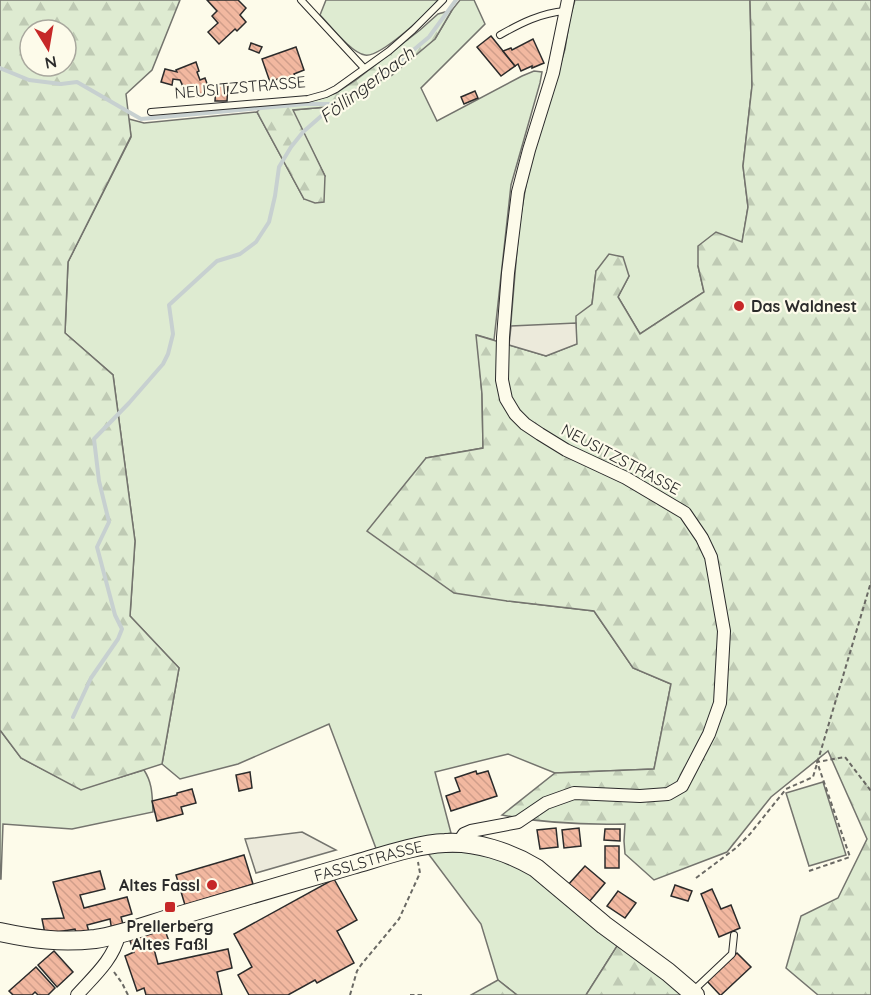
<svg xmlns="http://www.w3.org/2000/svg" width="871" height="995" viewBox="0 0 871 995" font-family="Quicksand,sans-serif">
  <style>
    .green { fill: #deebd1; stroke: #74746e; stroke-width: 1.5 }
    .forest { fill: url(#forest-firs); stroke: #74746e; stroke-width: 1.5; fill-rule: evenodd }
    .parking { fill: #eceadb; stroke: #74746e; stroke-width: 1.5 }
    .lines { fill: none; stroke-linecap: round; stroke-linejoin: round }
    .stream { stroke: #c7d0d0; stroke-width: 4 }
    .building { fill: url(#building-back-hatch); stroke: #2b2b2b; stroke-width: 1.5 }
    .lane-casing { stroke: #2b2b2b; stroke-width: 8 }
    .street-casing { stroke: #2b2b2b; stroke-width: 14 }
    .secondary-casing { stroke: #2b2b2b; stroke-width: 20 }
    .path { stroke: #6a6964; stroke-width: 2; stroke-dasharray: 4.5 3; stroke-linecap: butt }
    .lane { stroke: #fdfbea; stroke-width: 6 }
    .street { stroke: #fdfbea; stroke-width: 12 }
    .secondary { stroke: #fdfbea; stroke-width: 18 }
    .poi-dot { fill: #c62828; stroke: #fdfbea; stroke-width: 2 }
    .labels { text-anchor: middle; stroke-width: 4.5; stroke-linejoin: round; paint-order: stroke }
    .street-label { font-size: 16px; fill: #2b2b2b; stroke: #fdfbea }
    .poi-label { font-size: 16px; font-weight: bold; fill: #2b2b2b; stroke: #fdfbea; text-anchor: start }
    .water-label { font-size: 18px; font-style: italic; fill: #2b2b2b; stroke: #fdfbea }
  </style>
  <defs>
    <pattern id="forest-firs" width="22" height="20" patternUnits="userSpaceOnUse" patternTransform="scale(1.5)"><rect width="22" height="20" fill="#deebd1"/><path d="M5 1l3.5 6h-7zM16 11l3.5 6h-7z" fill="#bfcab4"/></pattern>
    <pattern id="building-back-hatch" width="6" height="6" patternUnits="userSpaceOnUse" patternTransform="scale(1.5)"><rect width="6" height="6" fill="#f2b8a0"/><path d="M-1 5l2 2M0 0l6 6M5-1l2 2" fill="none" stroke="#d09e8a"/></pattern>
  </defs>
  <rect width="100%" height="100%" fill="#fdfbea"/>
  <!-- green -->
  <g class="green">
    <path d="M326,0H438C428,13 380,58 365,55C351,53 330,25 320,15Z"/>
    <path d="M460,0H474L485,24L421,88L437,121L522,76L534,71L542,72L540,83L511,185L494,340L477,335L482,394L483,448L426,458L507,601L594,611L633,668L671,684L654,769L555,773L508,754L435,772L451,833L377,851L329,724L238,764L180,779L162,764L179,668L130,616L135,541L113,375L65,333L68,262L131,137L129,119L144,123L257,112L304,199L325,176L292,110L327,107L435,39L452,10Z"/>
    <path d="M575,0H750L752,86L743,166L748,207L742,243L698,266L704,292L640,334L618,297L629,276L596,271L592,304L577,344L509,345L519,226L528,173L565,49L570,17Z"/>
    <path d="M0,730L21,758L81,789L144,770C153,784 152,796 153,812L72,829L3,824L1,879H0Z"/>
    <path d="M823,782L846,855L809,866L786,793Z"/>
    <path d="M427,852H471L516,864L619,943L586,995H517L498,980L481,924Z"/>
  </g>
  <!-- forest -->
  <g class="forest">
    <path d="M0,0H180L152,70L126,94L131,136L68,262L65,333L113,375L135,541L130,616L179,668L162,764L81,790L21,758L0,730ZM30,30H66V66H30Z"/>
    <path d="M750,0H871V995H818L786,968L801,916L838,898L867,839L828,751L771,797L727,852L654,880L625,854L624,841L625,824C584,825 543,823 502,815L555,773L654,769L671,684L633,668L594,611L507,601L454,593L367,531L426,458L483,448L482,394L476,335L546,356L576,344V316L592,304L596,271L609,254L623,257L629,276L618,297L640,334L704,292L698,266V246L716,232L742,242L748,207L743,166L752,86Z"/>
    <path d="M452,10L435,39L392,75L327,107L293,110L325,176L324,202L315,203L304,199L257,112L262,106L319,99L336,93L356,80L420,30L438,14Z"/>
    <path d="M619,943L685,995H586Z"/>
    <path d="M498,980L517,995H471Z"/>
  </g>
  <!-- parking -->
  <g class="parking">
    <path d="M576,323L577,344L546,356L509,345L511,326Z"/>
    <path d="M302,832L336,850L256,873L245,839Z"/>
  </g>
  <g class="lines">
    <!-- stream -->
    <g class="stream">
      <path d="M0,68L29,80L61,84L77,82L141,119L305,104H334"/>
      <path d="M73,717L91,678L118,639L122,629L115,615L97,547L109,522L99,481L94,439L129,403L163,364L168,354L173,334L169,305L217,261L240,254L256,242L269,222L275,196L279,167L291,147L303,132L335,104L393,67L429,37L456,0"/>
    </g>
  </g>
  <!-- building -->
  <g class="building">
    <path d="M207,0H238L246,8L240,15L246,22L237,31L235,29L219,44L208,32L218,23L212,16L217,11Z"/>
    <path d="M491,36L515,66L501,76L477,47Z"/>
    <path d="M533,39L544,63L532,68V66L521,71L518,64L515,66L503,51L511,48L512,50Z"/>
    <path d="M251,43L262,47L259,53L249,49Z"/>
    <path d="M296,47L304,70L294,74L296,80L281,86L278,79L270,82L262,59Z"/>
    <path d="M196,62L199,71L197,72L200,80L205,78L210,92L197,97L194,88L185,91L180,80L173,79L172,85L161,82L165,69L177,72L176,70Z"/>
    <path d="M216,84L228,85L227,101H215Z"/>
    <path d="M475,91L478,98L464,104L461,97Z"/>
    <path d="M476,771L477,774L488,771L497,796L451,811L446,796L460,791L455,778Z"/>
    <path d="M250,772L252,788L239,791L236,775Z"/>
    <path d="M192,789L196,803L181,807L183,814L157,821L152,801L177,795V793Z"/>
    <path d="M556,828L558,847L540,849L537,830Z"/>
    <path d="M579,828L581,846L564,848L562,830Z"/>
    <path d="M605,829H620V841L604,840Z"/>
    <rect x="605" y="846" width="14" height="22"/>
    <path d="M244,855L253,884L185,905L176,875Z"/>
    <path d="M585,866L605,883L589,902L568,885Z"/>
    <path d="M100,871L105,889L80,895L84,908L127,897L132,914L121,917L124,928L112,931L110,919L87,925L89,932L77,935L75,929L45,934L42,919L64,918L53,882Z"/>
    <path d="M334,879L357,920L337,931L354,963L317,983L315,980L288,995H249L238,975L252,967L234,934Z"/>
    <path d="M675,885L692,891L688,901L671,896Z"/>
    <path d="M712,889L721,909L731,905L740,928L719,937L701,894Z"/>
    <path d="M618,891L636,903L625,918L607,906Z"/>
    <path d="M163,925L170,944L154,949L158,964L228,949L232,968L217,972L222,995H146L144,988L137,991L125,956L134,952L129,938Z"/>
    <path d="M54,951L73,972L57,987L38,965Z"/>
    <path d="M737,953L751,967L721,995H720L707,981Z"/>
    <path d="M36,967L55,988L48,995H38L35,992L32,995H13L9,991Z"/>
  </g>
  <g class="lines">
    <!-- lane casing -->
    <g class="lane-casing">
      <g id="lane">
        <path d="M301,0L364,68"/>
        <path d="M500,35C521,23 541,13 565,11"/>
        <path d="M151,112L308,99L326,94L336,89L389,51L413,30L443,0"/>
        <path d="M694,990L732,954L734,935"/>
      </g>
    </g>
    <!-- street casing -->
    <g class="street-casing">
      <g id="street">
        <path d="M458,843L464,834L471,831L518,822L546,803L574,793L640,796L668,794L682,786L709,734L720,703L724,631L711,557L702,538L685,513L626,478L566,450L540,434L525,424L515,414L506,399L502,380L503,337L508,273L518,192L529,150L553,73L568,0"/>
        <path d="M77,995C94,976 113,960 119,935"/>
      </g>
    </g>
    <!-- secondary casing -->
    <g class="secondary-casing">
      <g id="secondary">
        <path id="s1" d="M0,932C33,939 60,943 95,939C123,935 150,924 178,916C236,899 294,882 352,865C380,857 417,844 445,843C476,841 509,852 536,868L604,925L668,972L695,995"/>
      </g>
    </g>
    <!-- path -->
    <g class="path">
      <path d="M809,871L850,857L817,762L845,757L871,791"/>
      <path d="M696,878L736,848L750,834L786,789L813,777L871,582"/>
      <path d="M114,972L122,983L128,995"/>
      <path d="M350,995L357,971L361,965L399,919L420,873L418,862"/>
      <path d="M410,995H425"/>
    </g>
    <!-- lane -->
    <use href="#lane" class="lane"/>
    <!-- street -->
    <use href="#street" class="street"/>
    <!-- secondary -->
    <use href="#secondary" class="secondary"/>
  </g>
  <!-- markers -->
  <g class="poi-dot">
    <circle cx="739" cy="306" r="6"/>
    <circle cx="212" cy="885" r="6"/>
    <rect x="164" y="901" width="12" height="12" rx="3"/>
  </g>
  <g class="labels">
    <!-- street labels -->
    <g class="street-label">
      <text transform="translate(240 87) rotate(-5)" y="6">NEUSITZSTRASSE</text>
      <text transform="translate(621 459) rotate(28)" y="6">NEUSITZSTRASSE</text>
      <text dy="6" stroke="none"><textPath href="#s1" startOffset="380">FASSLSTRASSE</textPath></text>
    </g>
    <!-- poi labels -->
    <g class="poi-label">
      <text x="751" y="312">Das Waldnest</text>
      <text x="200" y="891" text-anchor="end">Altes Fassl</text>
      <text x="170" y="932" text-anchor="middle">Prellerberg<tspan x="170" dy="18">Altes Faßl</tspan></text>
    </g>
    <!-- water labels -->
    <g class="water-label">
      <text transform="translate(367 85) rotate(-37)" y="6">Föllingerbach</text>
    </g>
  </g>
  <!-- north arrow -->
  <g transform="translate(48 48) rotate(169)"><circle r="28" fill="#fdfbea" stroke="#a9a89e" stroke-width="1.5"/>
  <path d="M0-4.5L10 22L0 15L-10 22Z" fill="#c62828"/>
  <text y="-9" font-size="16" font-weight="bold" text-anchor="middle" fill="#2b2b2b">N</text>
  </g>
</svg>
